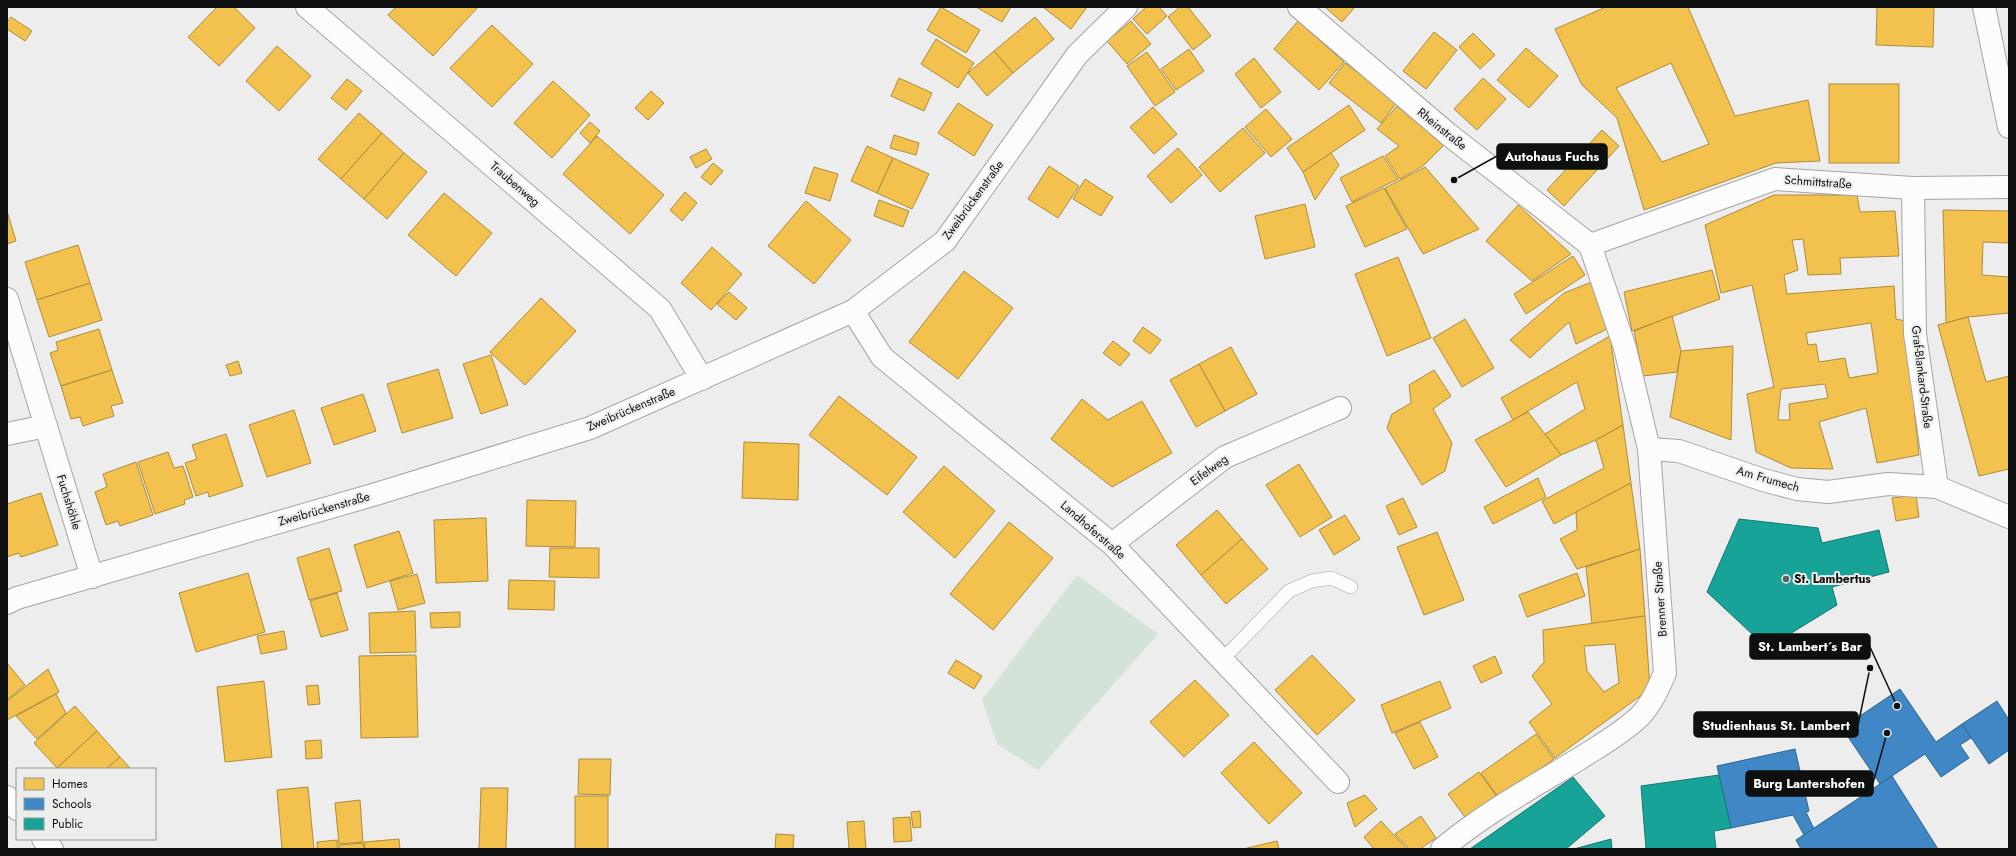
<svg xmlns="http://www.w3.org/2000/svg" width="2016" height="856" viewBox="0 0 2016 856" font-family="Jost,sans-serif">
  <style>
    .green { fill: #d4e3d8 }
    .homes { fill: #f2c14e; stroke: #ae8c3b; fill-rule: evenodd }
    .schools { fill: #3f88c5; stroke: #30648e }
    .public { fill: #17a398; stroke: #14776f }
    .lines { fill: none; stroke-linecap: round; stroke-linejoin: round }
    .service-casing { stroke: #a5a5a5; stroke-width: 14 }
    .minor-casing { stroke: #a5a5a5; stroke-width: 24 }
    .secondary-casing { stroke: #a5a5a5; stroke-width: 24 }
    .service { stroke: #fcfcfc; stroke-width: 13 }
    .minor { stroke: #fcfcfc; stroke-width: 22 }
    .secondary { stroke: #fcfcfc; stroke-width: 22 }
    .poi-dot { fill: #5c5d5d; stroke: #eceeec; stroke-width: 1.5 }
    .labels { text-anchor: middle; stroke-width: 4; stroke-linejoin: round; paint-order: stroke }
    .street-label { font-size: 12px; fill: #0e0f0f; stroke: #eceeec }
    .poi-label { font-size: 12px; font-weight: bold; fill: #0e0f0f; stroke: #eceeec; text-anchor: start }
    .leader { fill: none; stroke: #0e0f0f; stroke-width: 1.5 }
    .callout-dot { fill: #0e0f0f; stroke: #eceeec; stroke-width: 1.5 }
    .callout { fill: #0e0f0f; stroke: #0e0f0f; stroke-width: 1.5 }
    .callout-label { font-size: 13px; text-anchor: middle; font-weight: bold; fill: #fff }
  </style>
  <rect width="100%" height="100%" fill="#ededed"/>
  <!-- green -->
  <path class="green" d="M1077,575L1158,634L1038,770L997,744L982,700Z"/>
  <!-- homes -->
  <g class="homes">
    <path d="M217,7H234L255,28L219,66L188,37Z"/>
    <path d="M396,7H478L433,56L388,15Z"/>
    <path d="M941,7L980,30L966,53L927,30Z"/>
    <path d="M976,7H1011L1002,22Z"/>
    <path d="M1043,7H1087L1071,29Z"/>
    <path d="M1146,7H1159L1167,16L1147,34L1133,19Z"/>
    <path d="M1180,7H1188L1211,36L1193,50L1168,17Z"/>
    <path d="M1325,7H1355L1342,22Z"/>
    <path d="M1606,7H1688L1735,116L1808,100L1820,161L1776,163L1644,210L1617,118L1582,85L1555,29ZM1671,63L1709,144L1662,162L1616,88Z"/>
    <path d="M1877,7H1934L1933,47L1876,45Z"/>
    <path d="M11,17L32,31L25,41L7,29V22Z"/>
    <path d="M1035,17L1054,39L1013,73L994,51Z"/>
    <path d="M1131,21L1151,44L1127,64L1107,41Z"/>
    <path d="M1298,21L1344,62L1319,90L1274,49Z"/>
    <path d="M492,25L533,64L492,107L450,68Z"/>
    <path d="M1434,32L1457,50L1426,89L1403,71Z"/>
    <path d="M1473,33L1495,55L1480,69L1459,47Z"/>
    <path d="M936,39L974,63L958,88L921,64Z"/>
    <path d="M277,46L311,76L279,111L246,81Z"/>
    <path d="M1526,48L1558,76L1529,108L1497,80Z"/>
    <path d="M1189,49L1204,71L1176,90L1161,69Z"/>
    <path d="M994,51L1013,73L987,96L968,73Z"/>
    <path d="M1147,52L1175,92L1155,106L1127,66Z"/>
    <path d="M1254,58L1281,92L1261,108L1235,74Z"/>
    <path d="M1345,63L1397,102L1381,123L1329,83Z"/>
    <path d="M899,78L932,93L924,111L891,96Z"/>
    <path d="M1483,78L1506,99L1477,130L1454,109Z"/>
    <path d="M347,79L362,91L346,110L331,98Z"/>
    <path d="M553,81L590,115L552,158L514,123Z"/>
    <rect x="1829" y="84" width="70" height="79"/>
    <path d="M651,91L664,103L648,120L635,108Z"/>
    <path d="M958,103L993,125L974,156L938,133Z"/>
    <path d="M1349,105L1365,130L1303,172L1287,148Z"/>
    <path d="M1397,106L1444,145L1424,165L1400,179L1385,156L1399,146L1377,129Z"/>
    <path d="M1153,107L1177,134L1154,154L1130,127Z"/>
    <path d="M1266,109L1292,139L1271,157L1245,127Z"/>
    <path d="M359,113L382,133L341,179L318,159Z"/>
    <path d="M590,122L600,131L590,143L580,133Z"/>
    <path d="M1243,128L1265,153L1220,192L1199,167Z"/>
    <path d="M1602,130L1619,146L1564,206L1547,190Z"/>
    <path d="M382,133L404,153L364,199L341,179Z"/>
    <path d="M894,135L919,143L916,155L890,148Z"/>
    <path d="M597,136L664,195L630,234L563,174Z"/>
    <path d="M867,146L893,158L877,193L851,181Z"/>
    <path d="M1178,148L1202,175L1171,203L1147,176Z"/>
    <path d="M706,149L712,159L696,168L690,157Z"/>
    <path d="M404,153L427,172L387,219L364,199Z"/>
    <path d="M1331,153L1339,165L1315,200L1303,172Z"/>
    <path d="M1383,156L1398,179L1352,202L1340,178Z"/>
    <path d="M893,158L929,174L912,209L877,193Z"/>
    <path d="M713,163L723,171L711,185L701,177Z"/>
    <path d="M1049,166L1079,186L1058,218L1028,199Z"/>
    <path d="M814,167L838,174L830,201L805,193Z"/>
    <path d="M1425,167L1479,229L1423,254L1385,188Z"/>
    <path d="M1085,179L1113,197L1101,216L1073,199Z"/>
    <path d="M1384,188L1407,229L1365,247L1346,206Z"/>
    <path d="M685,192L697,203L682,221L670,210Z"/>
    <path d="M444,193L492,233L456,276L408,235Z"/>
    <path d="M1774,195H1857L1860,212L1895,211L1899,256L1840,258L1841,274L1808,275L1803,239L1792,240L1798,270L1784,275L1787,294L1894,286L1896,319L1905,321L1919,455L1877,463L1866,408L1819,422L1833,469L1791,468L1756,452L1747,394L1774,387L1752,285L1721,293L1705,225ZM1871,323L1878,373L1849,378L1845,358L1819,362L1816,344L1808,345L1806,333ZM1825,384L1828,398L1789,404L1790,420H1778L1781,389Z"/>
    <path d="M879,200L909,211L903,227L874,216Z"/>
    <path d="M806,201L851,240L814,284L768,246Z"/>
    <path d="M1305,204L1315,247L1265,259L1255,216Z"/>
    <path d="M1518,205L1571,254L1532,281L1486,241Z"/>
    <path d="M1943,210L2009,211V243L1983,242L1982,275L2009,277V313L1968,317L1946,323Z"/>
    <path d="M7,211L16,241L7,244Z"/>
    <path d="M78,245L90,283L37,300L25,262Z"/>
    <path d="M712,247L742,274L711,310L681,283Z"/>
    <path d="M1573,256L1585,275L1526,314L1514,294Z"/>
    <path d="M1398,257L1431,338L1387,356L1355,274Z"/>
    <path d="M1712,270L1720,299L1632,331L1624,292Z"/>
    <path d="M964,271L1013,308L958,379L909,342Z"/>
    <path d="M1594,281L1607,329L1576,344L1569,322L1530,358L1510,340L1564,293Z"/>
    <path d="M90,283L102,320L49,337L37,300Z"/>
    <path d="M729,292L747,308L736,320L717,304Z"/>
    <path d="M541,298L576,331L525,385L490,352Z"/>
    <path d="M1672,316L1681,351L1677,372L1643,376L1634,331Z"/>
    <path d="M1968,317L1986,382L2009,376V469L1979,476L1938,325Z"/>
    <path d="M1465,319L1494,368L1462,387L1433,338Z"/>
    <path d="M1143,327L1161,340L1150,354L1133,341Z"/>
    <path d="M99,329L112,370L61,386L50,353L58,350L56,342Z"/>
    <path d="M1610,336L1623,425L1596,440L1561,455L1545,434L1585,409L1577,382L1513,420L1501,398Z"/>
    <path d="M1113,341L1130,354L1120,366L1103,353Z"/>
    <path d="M1733,346L1731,440L1670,417L1681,351Z"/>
    <path d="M1231,347L1257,394L1225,411L1199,364Z"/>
    <path d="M491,355L508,405L481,414L463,364Z"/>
    <path d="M238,361L242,373L230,376L226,365Z"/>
    <path d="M1199,364L1225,411L1196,427L1170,380Z"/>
    <path d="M438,369L453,418L402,433L387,384Z"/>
    <path d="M112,370L123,403L111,406L114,416L83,426L80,417L71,419L61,386Z"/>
    <path d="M1434,370L1451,396L1433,409L1452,443L1445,471L1422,485L1387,428L1392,414L1411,403L1409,385Z"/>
    <path d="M363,394L376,431L334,445L321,408Z"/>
    <path d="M839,396L917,457L887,495L809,435Z"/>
    <path d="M1082,399L1108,420L1142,401L1172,453L1112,487L1051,439Z"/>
    <path d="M294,410L311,463L267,477L249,425Z"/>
    <path d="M1528,412L1561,455L1506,487L1475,440Z"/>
    <path d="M1623,425L1631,483L1554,524L1542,501L1604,468L1596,440Z"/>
    <path d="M226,434L243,486L209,497L208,492L196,496L185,463L197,459L192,445Z"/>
    <path d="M744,442L799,444L798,500L742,498Z"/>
    <path d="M168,452L174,468L183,466L193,497L184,500L185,504L155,514L138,462Z"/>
    <path d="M136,462L153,515L120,526L118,521L106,525L95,492L107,487L103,474Z"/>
    <path d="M1299,464L1332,517L1300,537L1266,485Z"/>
    <path d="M944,466L995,511L955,558L903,512Z"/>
    <path d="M1538,478L1546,497L1493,524L1484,507Z"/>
    <path d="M1631,483L1640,549L1577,569L1560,539L1577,530L1576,512Z"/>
    <path d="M41,493L58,545L21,557L19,553L7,557V504Z"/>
    <path d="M1916,495L1919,517L1896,521L1892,498Z"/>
    <path d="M1403,498L1417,527L1399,535L1386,506Z"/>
    <path d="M527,500L576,501L575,547L526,546Z"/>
    <path d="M1217,510L1242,539L1201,575L1176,545Z"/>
    <path d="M1345,515L1360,539L1334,555L1319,530Z"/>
    <path d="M486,518L488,581L436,583L434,520Z"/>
    <path d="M1009,522L1053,558L993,630L950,594Z"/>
    <path d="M399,531L413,573L367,588L354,545Z"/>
    <path d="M1437,532L1464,600L1424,615L1397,547Z"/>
    <path d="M1242,539L1268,569L1226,604L1201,575Z"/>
    <path d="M329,548L342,591L309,600L297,558Z"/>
    <path d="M550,548H599V578L549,577Z"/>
    <path d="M1640,549L1645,616L1592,624L1586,567Z"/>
    <path d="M248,573L265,632L196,652L179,593Z"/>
    <path d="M1577,573L1585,596L1527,617L1519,595Z"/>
    <path d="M417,574L425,603L398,610L390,581Z"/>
    <path d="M509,580L555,581L554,610L508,609Z"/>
    <path d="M337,593L348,630L321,637L310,601Z"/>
    <path d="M415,611L416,652L370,653L369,613Z"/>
    <path d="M460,612V627L431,628L430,613Z"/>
    <path d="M1645,616L1650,689L1555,758L1529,722L1552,704L1532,676L1544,662L1543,630ZM1615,644L1619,683L1604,692L1587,671L1584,646Z"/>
    <path d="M284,631L287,649L261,654L257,636Z"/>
    <path d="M416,655L418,737L361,738L359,656Z"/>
    <path d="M1312,655L1355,700L1317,735L1275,690Z"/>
    <path d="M1495,656L1502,673L1481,683L1473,666Z"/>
    <path d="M956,660L982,676L974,689L948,673Z"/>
    <path d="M7,663L25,685L7,700Z"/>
    <path d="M48,669L59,692L7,720V701Z"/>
    <path d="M1195,680L1229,715L1184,757L1150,722Z"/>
    <path d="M264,681L272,757L225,762L217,687Z"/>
    <path d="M1440,681L1451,708L1392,733L1381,705Z"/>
    <path d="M318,685L320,704L308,705L306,686Z"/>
    <path d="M56,694L66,713L37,739L16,716Z"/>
    <path d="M75,706L97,731L57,768L34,743Z"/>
    <path d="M1420,722L1438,757L1414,769L1395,733Z"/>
    <path d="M97,731L120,757L106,769H58L57,768Z"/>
    <path d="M1536,734L1554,759L1499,798L1481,773Z"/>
    <path d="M321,740L322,758L306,759L305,741Z"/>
    <path d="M1254,742L1302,793L1269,824L1221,773Z"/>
    <path d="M120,757L131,769H106Z"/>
    <path d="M579,759H611L610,795L578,794Z"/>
    <path d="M1479,772L1498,798L1468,821L1448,794Z"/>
    <path d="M308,787L314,849H282L277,790Z"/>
    <path d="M481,788H508L506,849H479Z"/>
    <path d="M1365,795L1377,809L1355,827L1347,803Z"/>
    <rect x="575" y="796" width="33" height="53"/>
    <path d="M360,800L363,842L339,844L335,803Z"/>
    <path d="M920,811L921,827L913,828L911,812Z"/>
    <path d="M1421,816L1436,838L1420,849H1409L1395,834Z"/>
    <path d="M910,817L912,841L894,842L893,818Z"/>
    <path d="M864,821L866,849H849L847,822Z"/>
    <path d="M1381,821L1407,849H1374L1364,837Z"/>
    <path d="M776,834L794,835L793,849H775Z"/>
    <path d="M399,839L400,849H365L364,842Z"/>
    <path d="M337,840L338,849H317V842Z"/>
    <path d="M1277,841L1279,849H1243Z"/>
    <path d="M363,843L364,849H339V845Z"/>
  </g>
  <!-- schools -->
  <g class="schools">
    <path d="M1900,689L1936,742L1962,724L1971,738L1960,745L1969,758L1941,777L1925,754L1880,784L1842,728Z"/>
    <path d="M1997,701L2009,720V750L1989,764L1962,724Z"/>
    <path d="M1795,749L1809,811L1806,812L1814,829L1804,835L1793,815L1731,828L1717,766Z"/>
    <path d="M1892,776L1938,849H1801L1796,840Z"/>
  </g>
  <!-- public -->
  <g class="public">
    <path d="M1739,519L1818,528L1822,543L1879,530L1889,572L1832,587L1837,605L1767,648L1707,592Z"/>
    <path d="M1719,775L1731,828L1714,831L1716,849H1646L1641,786Z"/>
    <path d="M1573,777L1605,816L1566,849H1470Z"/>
    <path d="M1611,839L1612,849H1574Z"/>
  </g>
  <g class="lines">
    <!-- service casing -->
    <g class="service-casing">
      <path id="service" d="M1222,660L1289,591L1312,581L1331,578L1351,587"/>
    </g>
    <!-- minor casing -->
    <g class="minor-casing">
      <g id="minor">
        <path d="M307,7L660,309L702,379"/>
        <path d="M1299,7L1448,134L1590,245"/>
        <path d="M1984,7L2009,127"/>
        <path d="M1913,188L1915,334L1937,487"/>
        <path d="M1590,245L1775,179L1913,188L2009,187"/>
        <path d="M7,299L92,577"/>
        <path d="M853,311L882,357L1112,544L1338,782"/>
        <path d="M7,434L46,426"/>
        <path d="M1649,449L1679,451L1763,480L1797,489L1828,492L1888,484L1937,487L2009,517"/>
        <path d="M1112,544L1225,457L1340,408"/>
        <path d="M7,603L17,598L376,494L590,428L853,311L945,241L1077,55L1126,7"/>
        <path d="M1442,849C1483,814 1533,787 1579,759C1599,746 1621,734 1639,717C1651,705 1658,689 1665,673L1649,449L1625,348L1590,245"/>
      </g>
    </g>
    <!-- secondary casing -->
    <g class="secondary-casing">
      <g id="secondary">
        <path d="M7,797L17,809"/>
        <path d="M43,839L52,849"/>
      </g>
    </g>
    <!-- service -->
    <use href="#service" class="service"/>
    <!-- minor -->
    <use href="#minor" class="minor"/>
    <!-- secondary -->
    <use href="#secondary" class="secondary"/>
  </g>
  <!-- markers -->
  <circle class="poi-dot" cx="1786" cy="579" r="4"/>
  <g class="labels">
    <!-- street labels -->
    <g class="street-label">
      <text transform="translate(1442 129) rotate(39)" y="4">Rheinstraße</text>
      <text transform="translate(1818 182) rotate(4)" y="4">Schmittstraße</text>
      <text transform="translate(515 184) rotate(41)" y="4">Traubenweg</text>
      <text transform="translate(973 200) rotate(-54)" y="4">Zweibrückenstraße</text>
      <text transform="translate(1922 377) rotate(83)" y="4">Graf-Blankard-Straße</text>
      <text transform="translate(631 409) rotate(-23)" y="4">Zweibrückenstraße</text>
      <text transform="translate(1209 470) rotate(-36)" y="4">Eifelweg</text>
      <text transform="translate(1768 479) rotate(16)" y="4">Am Frumech</text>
      <text transform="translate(69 502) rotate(73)" y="4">Fuchshöhle</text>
      <text transform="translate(324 509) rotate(-16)" y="4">Zweibrückenstraße</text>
      <text transform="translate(1093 530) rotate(41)" y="4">Landhoferstraße</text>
      <text transform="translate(1660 599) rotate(-94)" y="4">Brenner Straße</text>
    </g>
    <!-- poi labels -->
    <g class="poi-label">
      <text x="1794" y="583">St. Lambertus</text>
    </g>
  </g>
  <!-- callouts -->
  <path class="leader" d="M1454 180L1497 156M1897 706L1870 647M1870 668L1858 725M1887 733L1873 783"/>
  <g class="callout-dot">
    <circle cx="1454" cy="180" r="4"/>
    <circle cx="1897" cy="706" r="4"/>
    <circle cx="1870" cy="668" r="4"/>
    <circle cx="1887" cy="733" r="4"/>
  </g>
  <g class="callout">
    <rect x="1497" y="144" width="110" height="25" rx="4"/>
    <rect x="1750" y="634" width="120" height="25" rx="4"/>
    <rect x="1694" y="712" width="164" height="25" rx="4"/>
    <rect x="1746" y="771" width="127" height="25" rx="4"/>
  </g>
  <g class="callout-label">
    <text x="1552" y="161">Autohaus Fuchs</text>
    <text x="1810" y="651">St. Lambert´s Bar</text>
    <text x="1776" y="730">Studienhaus St. Lambert</text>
    <text x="1809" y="788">Burg Lantershofen</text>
  </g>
  <!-- border -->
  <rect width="2016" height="856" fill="none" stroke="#0e0f0f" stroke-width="16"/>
  <!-- legend -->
  <rect x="16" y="768" width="140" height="72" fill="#eceeec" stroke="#939594"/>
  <rect x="24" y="778" width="20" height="12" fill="#f2c14e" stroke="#939594"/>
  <text x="52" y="788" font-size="12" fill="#0e0f0f">Homes</text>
  <rect x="24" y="798" width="20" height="12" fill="#3f88c5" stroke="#939594"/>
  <text x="52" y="808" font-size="12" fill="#0e0f0f">Schools</text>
  <rect x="24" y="818" width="20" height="12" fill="#17a398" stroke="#939594"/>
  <text x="52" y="828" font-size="12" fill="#0e0f0f">Public</text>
</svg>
